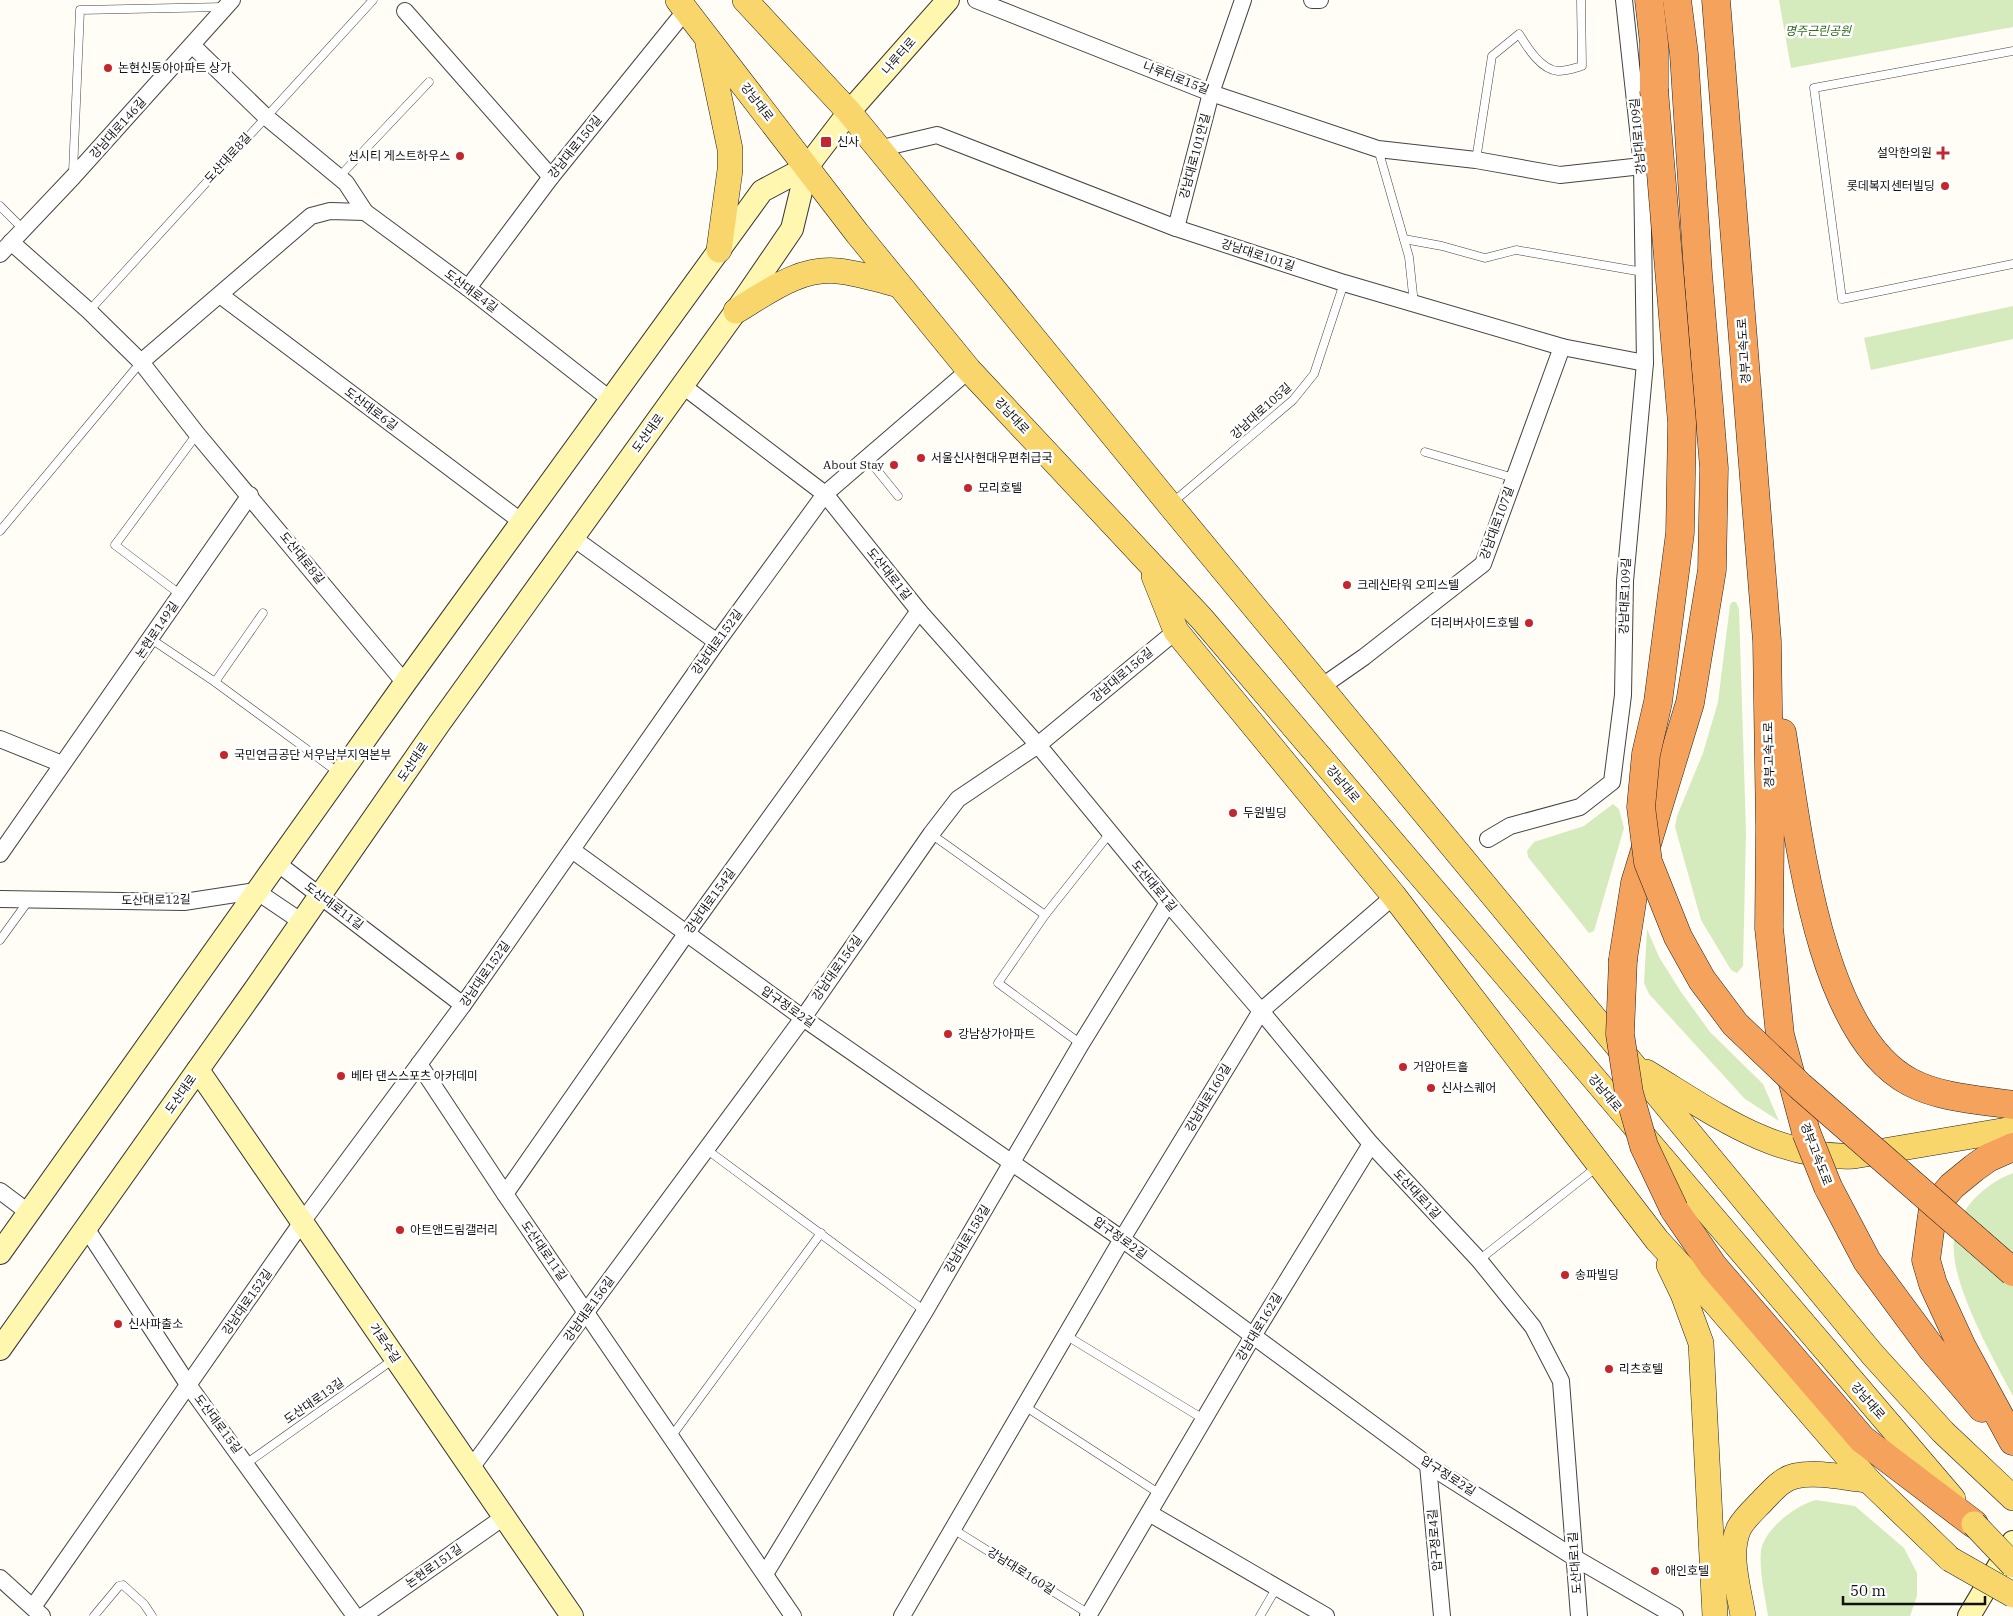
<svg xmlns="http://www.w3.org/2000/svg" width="2013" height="1616" viewBox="0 0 2013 1616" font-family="'IBM Plex Serif','Noto Sans KR',serif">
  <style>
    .green { fill: #d5ebbd }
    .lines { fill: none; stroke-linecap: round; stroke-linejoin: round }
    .lane-casing { stroke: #444; stroke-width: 9 }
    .street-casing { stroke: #444; stroke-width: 18 }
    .secondary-casing { stroke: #333; stroke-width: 24 }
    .primary-casing { stroke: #222; stroke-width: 26 }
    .highway-casing { stroke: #222; stroke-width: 29 }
    .lane { stroke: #fff; stroke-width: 8 }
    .street { stroke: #fff; stroke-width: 16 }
    .secondary { stroke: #fff6b0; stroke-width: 22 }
    .primary { stroke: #f9d66b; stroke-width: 25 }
    .highway { stroke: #f5a25d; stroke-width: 28 }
    .primary-bridge-casing { stroke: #222; stroke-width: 26; stroke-linecap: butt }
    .highway-bridge-casing { stroke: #222; stroke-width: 29; stroke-linecap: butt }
    .primary-bridge { stroke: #f9d66b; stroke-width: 25 }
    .highway-bridge { stroke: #f5a25d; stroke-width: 28 }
    .poi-dot { fill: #c4262e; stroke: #fff; stroke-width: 2 }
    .labels { text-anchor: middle; stroke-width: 5; stroke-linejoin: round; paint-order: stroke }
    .park-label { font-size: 12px; font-style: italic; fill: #2f6b1f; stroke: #fff }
    .street-label { font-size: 12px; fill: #111; stroke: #fff }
    .poi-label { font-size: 12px; fill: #111; stroke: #fff; text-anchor: start }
  </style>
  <rect width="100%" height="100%" fill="#fffdf5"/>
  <!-- green -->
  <g class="green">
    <path d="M1779,0H2013V27L1791,68Z"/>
    <path d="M2013,306V339L1871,370L1864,338Z"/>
    <path d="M1732,602H1736L1739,609L1746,832L1743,966L1737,973L1731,970L1701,920L1675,827L1677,816L1703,753L1718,702L1730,605Z"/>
    <path d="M1613,804L1619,809L1624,828L1594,931L1589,933L1528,857L1527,851L1534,842L1584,826Z"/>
    <path d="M1647,929L1659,957L1681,992L1710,1032L1763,1084L1779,1121L1745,1099L1649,994L1644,983Z"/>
    <path d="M2013,1173V1396C1994,1360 1949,1281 1954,1241C1957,1210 1984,1184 2013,1173Z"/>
    <path d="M1816,1500L1855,1506L1904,1548L1917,1573V1596L1910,1616H1768C1765,1596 1759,1571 1761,1551C1764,1529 1796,1505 1816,1500Z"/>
  </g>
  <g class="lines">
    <!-- lane casing -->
    <g class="lane-casing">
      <g id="lane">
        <path d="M2013,51L1814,88L1842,299L2013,264"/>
        <path d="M1378,149L1409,257L1414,304"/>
        <path d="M1476,160L1492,56L1519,34C1527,47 1541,70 1558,71C1566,71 1575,68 1582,66L1581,0"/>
        <path d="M73,172L80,10L224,7"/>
        <path d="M338,178L429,82"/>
        <path d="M0,206L23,229"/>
        <path d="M1404,239L1442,246L1485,258L1516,250L1643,272"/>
        <path d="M89,311L373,0"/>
        <path d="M1425,452L1514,478"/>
        <path d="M868,459L898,496"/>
        <path d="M1172,503L1293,400L1314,374L1344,283"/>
        <path d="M0,531L141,362"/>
        <path d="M181,595L115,545L197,434"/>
        <path d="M151,639L215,682L339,773"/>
        <path d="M215,682L263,613"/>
        <path d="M931,834L1045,915"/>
        <path d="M0,940L29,900"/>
        <path d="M1081,1044L998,983L1045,915L1110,833"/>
        <path d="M706,1149L925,1311"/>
        <path d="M1479,1260L1597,1167"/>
        <path d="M1067,1336L1205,1420"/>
        <path d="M1026,1407L1160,1494"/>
        <path d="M671,1437L821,1233"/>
        <path d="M247,1463L394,1359"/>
        <path d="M953,1529L1089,1614"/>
        <path d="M94,1616L119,1586L123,1585L144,1604L152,1616"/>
        <path d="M1260,1616L1277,1587"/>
      </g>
    </g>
    <!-- street casing -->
    <g class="street-casing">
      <g id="street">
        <path d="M976,0L1211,93L1378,149L1476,160L1560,175L1642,166"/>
        <path d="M1312,0H1320"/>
        <path d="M405,11L551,177"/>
        <path d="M193,46L265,116L346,183L365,212L468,288L611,400"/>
        <path d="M878,149L937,135L1176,228L1344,283L1562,347L1645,363"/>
        <path d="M1176,228L1211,93L1243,0"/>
        <path d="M11,242L89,311L141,362L197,434L405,683"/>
        <path d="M0,254L73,177L232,0"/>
        <path d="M468,288L551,177L686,10"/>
        <path d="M220,295L522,522"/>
        <path d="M141,362L311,216L330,211L365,212"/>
        <path d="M683,386L825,494L919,611L1038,745L1168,903L1261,1011L1371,1144L1479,1260L1533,1327L1561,1381L1579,1616"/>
        <path d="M572,537L717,642"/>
        <path d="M1321,687L1364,657L1483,564L1562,347"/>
        <path d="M0,739L62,764"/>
        <path d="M1488,839L1510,826L1580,807L1612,782L1623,695L1625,581L1645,363L1642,166L1624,0"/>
        <path d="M572,850L803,1018L1122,1239L1428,1465L1575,1558L1675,1616"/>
        <path d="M0,854L250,495"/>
        <path d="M277,863L463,1005"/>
        <path d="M0,899L184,902L256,891L302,922"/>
        <path d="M419,1064L505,1194L793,1616"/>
        <path d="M0,1191L28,1212"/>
        <path d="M505,1194L686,934L919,611"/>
        <path d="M86,1228L189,1386L355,1616"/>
        <path d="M1428,1465L1442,1616"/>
        <path d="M471,1468L803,1018L931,834L958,799L1038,745L1176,631"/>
        <path d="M1149,1513L1326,1616"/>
        <path d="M765,1574L925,1311L1081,1044L1168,903"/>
        <path d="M0,1578L42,1616"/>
        <path d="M33,1607L302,1222L463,1005L717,642L825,494L969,370"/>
        <path d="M363,1616L504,1517"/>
        <path d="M902,1616L1122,1239L1261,1011L1394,896"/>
        <path d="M1088,1616L1253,1336L1371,1144"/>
      </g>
    </g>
    <!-- secondary casing -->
    <g class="secondary-casing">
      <g id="secondary">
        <path d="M198,1070L572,1616"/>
        <path d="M0,1253L405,683L762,191L807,167"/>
        <path d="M0,1349L253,992L439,724L736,311L792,229L807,167L849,112L948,0"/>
        <path d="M1969,1616L2013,1542"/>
      </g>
    </g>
    <!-- primary casing -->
    <g class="primary-casing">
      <g id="primary">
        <path d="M678,0L857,233L969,370L1202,619L1953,1499"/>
        <path d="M745,0L849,112L1170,505L1873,1355L1943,1432L2013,1498"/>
        <path d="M708,44L730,149V170L719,250"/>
        <path d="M736,311C768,292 799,267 838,271C859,273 879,280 899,285"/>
        <path d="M1154,576L1176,631L1394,896L1657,1240L1716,1304L1868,1480L1950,1559"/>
        <path d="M1646,1072C1711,1111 1775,1160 1854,1156L2013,1129"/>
        <path d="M1669,1265L1683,1294L1701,1343L1715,1616"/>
        <path d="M1743,1616C1739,1590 1727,1553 1739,1528C1745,1517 1756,1508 1764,1499C1773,1490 1782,1479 1795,1476C1818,1471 1845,1478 1868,1480"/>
      </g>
    </g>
    <!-- highway casing -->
    <g class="highway-casing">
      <g id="highway">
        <path d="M1649,0L1654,43V90"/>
        <path d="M1716,0L1767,641L1770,828L1769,928L1780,1035L1806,1132"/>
        <path d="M1782,733C1798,828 1817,1033 1910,1082C1940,1098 1980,1100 2013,1105"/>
        <path d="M1623,959L1635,883L1690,703L1712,570L1714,468L1698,274L1684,54L1677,0"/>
        <path d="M2013,1147L1988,1158L1974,1168L1952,1186L1933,1208L1926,1260L1933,1284L1962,1347L2013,1441"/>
        <path d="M1828,1187L1867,1261L1932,1349L1982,1408"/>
        <path d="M1674,1209L1713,1266L1862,1439L1974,1524"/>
      </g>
    </g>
    <!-- lane -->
    <use href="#lane" class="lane"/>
    <!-- street -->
    <use href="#street" class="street"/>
    <!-- secondary -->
    <use href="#secondary" class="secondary"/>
    <!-- primary -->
    <use href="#primary" class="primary"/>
    <!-- highway -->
    <use href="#highway" class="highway"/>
    <!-- primary-bridge casing -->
    <g class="primary-bridge-casing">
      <g id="primary-bridge">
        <path d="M1974,1524L2013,1565"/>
        <path d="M1950,1559L2013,1595"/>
      </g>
    </g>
    <!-- highway-bridge casing -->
    <g class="highway-bridge-casing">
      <g id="highway-bridge">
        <path d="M1654,90L1682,423L1680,533L1658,702L1646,754L1641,807L1648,862L1678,937L1702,980L1735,1024L1800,1086L2013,1272"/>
        <path d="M1623,959L1620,1034L1629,1093L1644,1146L1674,1209"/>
        <path d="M1806,1132L1828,1187"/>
      </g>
    </g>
    <!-- primary-bridge -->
    <use href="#primary-bridge" class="primary-bridge"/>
    <!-- highway-bridge -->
    <use href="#highway-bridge" class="highway-bridge"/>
  </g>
  <!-- markers -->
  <g class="poi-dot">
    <circle cx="108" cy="68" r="5"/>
    <rect x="820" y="136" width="12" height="12" rx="2.5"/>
    <path d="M1940.5 145.5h5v5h5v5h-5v5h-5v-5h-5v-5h5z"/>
    <circle cx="460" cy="156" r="5"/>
    <circle cx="1945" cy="186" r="5"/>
    <circle cx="921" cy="458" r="5"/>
    <circle cx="894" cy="465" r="5"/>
    <circle cx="968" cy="488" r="5"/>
    <circle cx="1347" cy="585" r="5"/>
    <circle cx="1529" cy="623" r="5"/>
    <circle cx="224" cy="755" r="5"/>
    <circle cx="1233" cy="813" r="5"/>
    <circle cx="948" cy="1034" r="5"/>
    <circle cx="1403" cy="1067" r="5"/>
    <circle cx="341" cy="1076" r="5"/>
    <circle cx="1431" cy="1088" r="5"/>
    <circle cx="400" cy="1230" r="5"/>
    <circle cx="1565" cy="1275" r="5"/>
    <circle cx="118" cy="1324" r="5"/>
    <circle cx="1609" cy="1369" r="5"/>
    <circle cx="1655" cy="1571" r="5"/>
  </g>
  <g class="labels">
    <!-- park labels -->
    <g class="park-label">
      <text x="1818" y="35">명주근린공원</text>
    </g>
    <!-- street labels -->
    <g class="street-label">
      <text transform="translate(899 56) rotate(-49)" y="4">나루터로</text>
      <text transform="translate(1176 78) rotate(21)" y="4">나루터로15길</text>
      <text transform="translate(757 102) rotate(52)" y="4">강남대로</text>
      <text transform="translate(118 128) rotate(-48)" y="4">강남대로146길</text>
      <text transform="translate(1638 136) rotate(-95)" y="4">강남대로109길</text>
      <text transform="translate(575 147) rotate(-51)" y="4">강남대로150길</text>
      <text transform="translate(1195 156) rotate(-75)" y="4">강남대로101안길</text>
      <text transform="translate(228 158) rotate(-48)" y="4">도산대로8길</text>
      <text transform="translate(1258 255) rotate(18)" y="4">강남대로101길</text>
      <text transform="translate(471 291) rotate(37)" y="4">도산대로4길</text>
      <text transform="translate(1744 351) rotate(-94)" y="4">경부고속도로</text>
      <text transform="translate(371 409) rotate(37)" y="4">도산대로6길</text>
      <text transform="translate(1261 411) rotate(-42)" y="4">강남대로105길</text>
      <text transform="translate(1012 416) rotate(47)" y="4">강남대로</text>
      <text transform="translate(648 433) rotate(-54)" y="4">도산대로</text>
      <text transform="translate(1497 523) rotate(-70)" y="4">강남대로107길</text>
      <text transform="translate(302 558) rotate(51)" y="4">도산대로8길</text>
      <text transform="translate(889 574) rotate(51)" y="4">도산대로1길</text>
      <text transform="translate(1625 596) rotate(-88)" y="4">강남대로109길</text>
      <text transform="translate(157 630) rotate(-56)" y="4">논현로149길</text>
      <text transform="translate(717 642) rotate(-54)" y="4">강남대로152길</text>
      <text transform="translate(1122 675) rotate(-40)" y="4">강남대로156길</text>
      <text transform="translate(1769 755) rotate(-91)" y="4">경부고속도로</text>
      <text transform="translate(413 762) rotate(-56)" y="4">도산대로</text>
      <text transform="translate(1343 784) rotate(50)" y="4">강남대로</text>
      <text transform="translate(1154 886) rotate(50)" y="4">도산대로1길</text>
      <text transform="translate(156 900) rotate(-1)" y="4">도산대로12길</text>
      <text transform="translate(710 901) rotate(-54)" y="4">강남대로154길</text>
      <text transform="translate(334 906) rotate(37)" y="4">도산대로11길</text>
      <text transform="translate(837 968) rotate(-55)" y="4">강남대로156길</text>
      <text transform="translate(485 974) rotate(-55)" y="4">강남대로152길</text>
      <text transform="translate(788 1007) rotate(35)" y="4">압구정로2길</text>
      <text transform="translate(1605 1093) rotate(50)" y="4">강남대로</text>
      <text transform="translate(181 1094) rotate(-55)" y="4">도산대로</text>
      <text transform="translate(1208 1098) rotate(-59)" y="4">강남대로160길</text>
      <text transform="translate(1816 1154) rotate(69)" y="4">경부고속도로</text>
      <text transform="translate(1417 1194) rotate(47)" y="4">도산대로1길</text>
      <text transform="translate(1120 1238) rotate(36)" y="4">압구정로2길</text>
      <text transform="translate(967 1239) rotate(-59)" y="4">강남대로158길</text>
      <text transform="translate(544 1251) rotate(55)" y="4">도산대로11길</text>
      <text transform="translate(247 1302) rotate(-55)" y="4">강남대로152길</text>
      <text transform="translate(589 1309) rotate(-54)" y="4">강남대로156길</text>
      <text transform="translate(1259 1327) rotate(-59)" y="4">강남대로162길</text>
      <text transform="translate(385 1343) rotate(56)" y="4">가로수길</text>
      <text transform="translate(314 1401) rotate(-35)" y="4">도산대로13길</text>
      <text transform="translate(1868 1401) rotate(49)" y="4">강남대로</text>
      <text transform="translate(218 1424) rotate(53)" y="4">도산대로15길</text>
      <text transform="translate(1448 1476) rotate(33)" y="4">압구정로2길</text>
      <text transform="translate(1435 1540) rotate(-95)" y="4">압구정로4길</text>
      <text transform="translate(1575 1563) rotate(-94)" y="4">도산대로1길</text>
      <text transform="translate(434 1566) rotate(-35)" y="4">논현로151길</text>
      <text transform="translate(1021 1571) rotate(32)" y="4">강남대로160길</text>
    </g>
    <!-- poi labels -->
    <g class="poi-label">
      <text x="118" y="72">논현신동아아파트 상가</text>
      <text x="837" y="146">신사</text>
      <text x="1932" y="157" text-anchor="end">설악한의원</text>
      <text x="450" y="160" text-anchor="end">선시티 게스트하우스</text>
      <text x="1935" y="190" text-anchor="end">롯데복지센터빌딩</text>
      <text x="931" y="462">서울신사현대우편취급국</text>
      <text x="884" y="469" text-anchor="end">About Stay</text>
      <text x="978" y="492">모리호텔</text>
      <text x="1357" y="589">크레신타워 오피스텔</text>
      <text x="1519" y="627" text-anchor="end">더리버사이드호텔</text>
      <text x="234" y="759">국민연금공단 서우남부지역본부</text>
      <text x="1243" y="817">두원빌딩</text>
      <text x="958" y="1038">강남상가아파트</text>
      <text x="1413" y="1071">거암아트홀</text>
      <text x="351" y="1080">베타 댄스스포츠 아카데미</text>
      <text x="1441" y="1092">신사스퀘어</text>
      <text x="410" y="1234">아트앤드림갤러리</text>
      <text x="1575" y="1279">송파빌딩</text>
      <text x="128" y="1328">신사파출소</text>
      <text x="1619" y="1373">리츠호텔</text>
      <text x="1665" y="1575">애인호텔</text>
    </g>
  </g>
  <!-- scale -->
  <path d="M1843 1596v8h142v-8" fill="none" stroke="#111111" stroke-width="2.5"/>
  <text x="1850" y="1596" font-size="15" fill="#111111" stroke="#ffffff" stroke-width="4" paint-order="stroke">50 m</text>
</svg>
